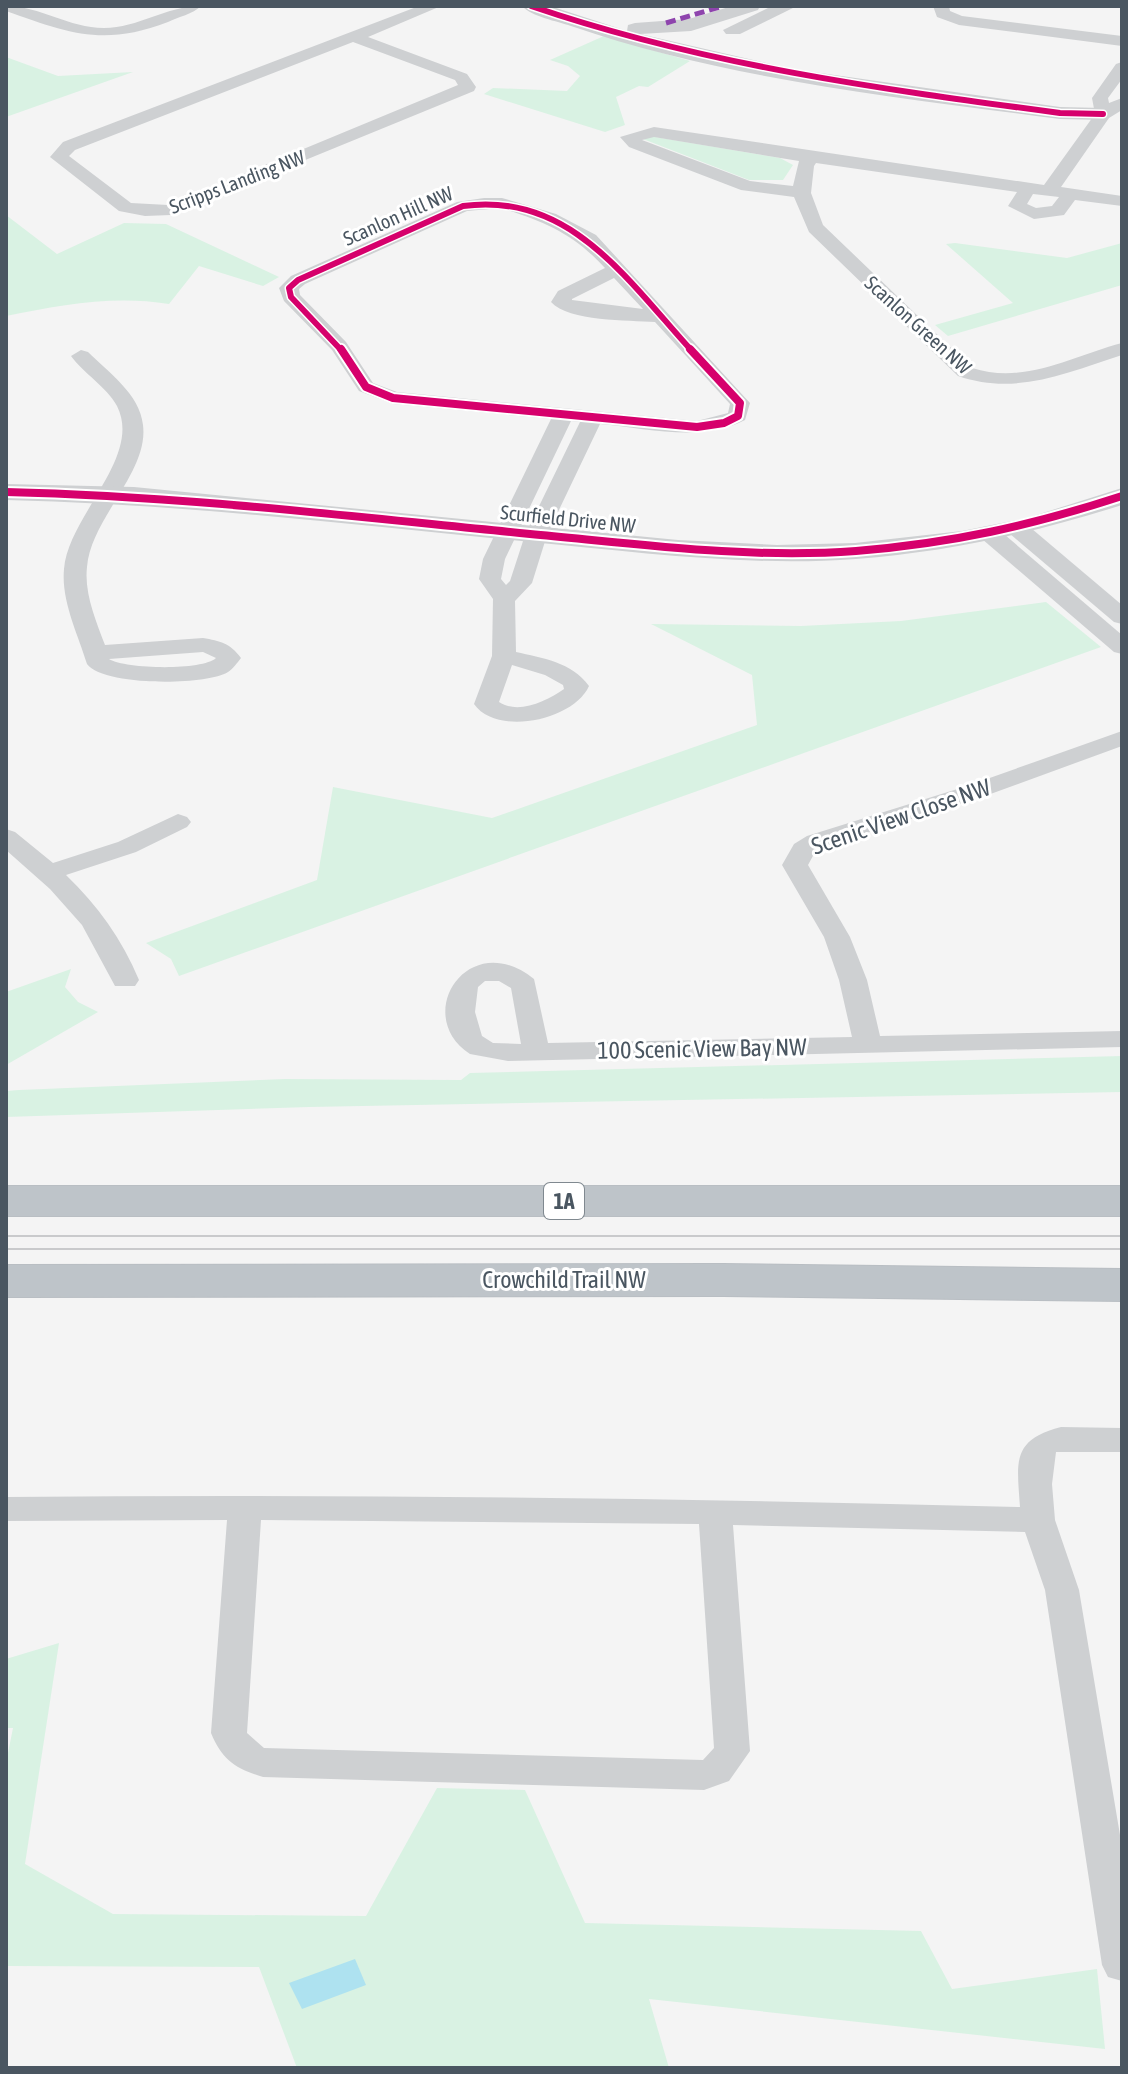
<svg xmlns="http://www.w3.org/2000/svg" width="1128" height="2074" viewBox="0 0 1128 2074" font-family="'Asap Condensed',sans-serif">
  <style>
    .green { fill: #d9f2e3 }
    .water { fill: #aee2f0 }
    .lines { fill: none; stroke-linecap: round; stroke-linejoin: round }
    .motorway-casing { stroke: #b9bec3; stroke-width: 2 }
    .minor { fill: #ced0d2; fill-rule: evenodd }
    .tertiary { fill: #ced0d2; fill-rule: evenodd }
    .motorway { fill: #bec4c9; fill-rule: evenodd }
    .tram { stroke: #c9cacc; stroke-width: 2 }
    .quiet { stroke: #8e44ad; stroke-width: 5; stroke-dasharray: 10 5; stroke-linecap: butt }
    .cycleway-far1-casing { stroke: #fff; stroke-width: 9 }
    .cycleway-casing { stroke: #fff; stroke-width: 12 }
    .cycleway-far1 { stroke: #d6006c; stroke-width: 6 }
    .cycleway { stroke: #d6006c; stroke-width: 8 }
    .labels { text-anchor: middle; stroke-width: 6; stroke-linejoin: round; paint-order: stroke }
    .far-street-label { font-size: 20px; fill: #4a5661; stroke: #fff }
    .shield { fill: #fff; stroke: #808990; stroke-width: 2 }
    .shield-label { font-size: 22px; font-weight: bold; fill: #4a5661 }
    .street-label { font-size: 24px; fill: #4a5661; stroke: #fff }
  </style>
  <rect width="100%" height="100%" fill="#f4f4f4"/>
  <!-- green -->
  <g class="green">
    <path d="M604,36L690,61L648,87L639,86L616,97L625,125L605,132L484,94L493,88L567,91L580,76L568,66L550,60Z"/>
    <path d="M6,57L58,76L133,72L6,117Z"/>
    <path d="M649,136L780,158L793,165L783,180H749L643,139Z"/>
    <path d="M6,215L57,254L124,223L166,224L279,277L263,286L199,266L169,304C113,295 61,305 6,316Z"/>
    <path d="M955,243L1067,258L1122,243V285L948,336L935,325L1013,303L946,244Z"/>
    <path d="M1046,602L1101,647L179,976L171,959L146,943L317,880L333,787L492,818L757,725L752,675L651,624L801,626L901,621Z"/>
    <path d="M71,969L65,987L78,1002L98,1012L6,1065V992Z"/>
    <path d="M1122,1056V1092L309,1107L6,1117V1091L19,1090L285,1079L461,1080L470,1073Z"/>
    <path d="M59,1643L25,1864L113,1914L366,1916L437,1788L525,1790L585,1923L921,1931L952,1989L1097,1969L1105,2049L649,1999L669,2068H297L259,1967L6,1966V1763L13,1728H6V1659Z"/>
  </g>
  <!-- water -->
  <path class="water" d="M355,1959L366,1985L302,2009L289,1983Z"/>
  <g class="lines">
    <!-- motorway casing -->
    <g class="motorway-casing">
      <g id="motorway">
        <rect x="6" y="1186" width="1116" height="30"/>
        <path d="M723,1264L1122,1269V1301L723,1296L6,1297V1265Z"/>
      </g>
    </g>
    <!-- minor -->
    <g class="minor">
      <path d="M6,6C40,6 69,28 104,28C138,28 166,6 201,6C193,14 178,17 168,22C103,47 68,33 6,11Z"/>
      <path d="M419,6H441L368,37L467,74L476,87L474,91L171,215L145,216L119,211L50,157L63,142ZM353,42L455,80L458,85L168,205L131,203L69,156L75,150Z"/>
      <path d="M933,6H949L950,11L962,16L1122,36V46L959,25L937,17Z"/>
      <path d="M1122,62V79L1108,98L1109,103L1122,98V110L1109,118L1061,187L1122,196V206L1075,200L1064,215L1034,219L1008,206L1017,192L816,163L814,166L811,193L823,225L972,368C1025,385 1072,356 1122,343V355C1066,373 1016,396 958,376L809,232L794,197L741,190L629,147L620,137L654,127L1044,185L1095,114L1092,98L1116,64ZM654,137L799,161L793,186L750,181L642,140ZM1033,194L1059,197L1052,206L1036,208L1027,204Z"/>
      <path d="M484,198H502L556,214L596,235L750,403L745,420C701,443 647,428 600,424L547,535L532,583L515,601L516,652C542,658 572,662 589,686C574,720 497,737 474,704L492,656L493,599L479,579L483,559L551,419L393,404L359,391L332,350L284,301L279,288L291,276L457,202ZM501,208C545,222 573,233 605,268L558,291L551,302C569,322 628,320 655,322L730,404L728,413L697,421L397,392L373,383L346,342L300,295L299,289L305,284L467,211ZM614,278L643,309L572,300V299ZM571,421L580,422L525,535L510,581L506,585L501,579L505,559ZM512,665L545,675L563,685L564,689C547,701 518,715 499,702Z"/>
      <path d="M81,350L88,352C108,372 140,394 143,425C149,472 91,518 87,567C84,593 96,621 105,645L203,638C220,641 230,643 241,658C237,663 233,669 228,672C205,686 103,686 87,664C78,634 61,601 64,569C68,516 143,457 117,406C106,386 84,374 71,356ZM203,652L216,658C202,671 125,669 109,659Z"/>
      <path d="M1017,521L1025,523L1122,605V624L1114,622L1009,533L1006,528Z"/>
      <path d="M990,527L998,529L1122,635V654L1114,652L982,539L979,534L982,529Z"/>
      <path d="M1122,731V746L985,796L825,846L814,854L808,865L850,937L867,980L880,1036L1122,1031V1047L508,1061L470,1054C411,1016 468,926 534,979L548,1043L852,1037L839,980L824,937L782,865L794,844L807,836L967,786ZM485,981H499L511,988L521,1044L493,1043L482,1036L475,1012L478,987Z"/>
      <path d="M178,814L187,817L191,822L187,827L136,852L66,875C98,906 122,939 139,980L135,986H115L82,925L50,889L6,850V829L15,832L53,863L118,842Z"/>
      <path d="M1061,1427L1122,1428V1452H1056L1052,1484L1055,1520L1079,1590L1122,1847V1981L1108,1977L1102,1965L1045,1590L1025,1532L733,1525L750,1751L729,1781L704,1790L263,1777C236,1769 222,1760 211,1733L227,1520L6,1521V1497C344,1494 682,1498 1020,1507C1017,1462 1011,1440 1061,1427ZM261,1520L699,1524L714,1748L703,1760L264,1748L247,1733Z"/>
    </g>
    <!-- tertiary -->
    <g class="tertiary">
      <path d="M522,6H550L627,31L628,25L635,23L689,19L732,6H760L758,10L691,31L640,34L792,69L1060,107L1103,108L1113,114L1103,120L1060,119C896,97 728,80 571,26C557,21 532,17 522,6Z"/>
      <path d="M772,6H797L740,34H726L723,30Z"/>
      <path d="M6,484L134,487L678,540L777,545L855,543L962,531L1027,518L1122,488V505C1034,533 948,552 856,559C748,567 638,552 530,542C356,525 182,504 6,500Z"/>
    </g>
    <!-- motorway -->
    <use href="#motorway" class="motorway"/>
    <!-- tram -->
    <g class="tram">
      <path d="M6,1236H1122"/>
      <path d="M6,1249H1122"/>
    </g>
    <!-- quiet -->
    <path class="quiet" d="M666,23L723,6"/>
    <!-- cycleway-far1 casing -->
    <g class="cycleway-far1-casing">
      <g id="cycleway-far1">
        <path d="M531,6C703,65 880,89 1060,113L1103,114"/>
        <path d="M342,351L291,297L289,288L298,280L463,206C570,191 628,281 692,351"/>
      </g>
    </g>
    <!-- cycleway casing -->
    <g class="cycleway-casing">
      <g id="cycleway">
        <path d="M341,349L366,387L393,398L697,427L724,423L738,416L740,403L690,349"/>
        <path d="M6,492C182,496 356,517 530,534C638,544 748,559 856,551C953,543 1030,526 1122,496"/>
      </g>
    </g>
    <!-- cycleway-far1 -->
    <use href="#cycleway-far1" class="cycleway-far1"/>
    <!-- cycleway -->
    <use href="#cycleway" class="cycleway"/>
  </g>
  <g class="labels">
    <!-- far-street labels -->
    <g class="far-street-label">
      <text transform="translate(237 182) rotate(-21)" y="7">Scripps Landing NW</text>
      <text transform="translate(398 216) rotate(-24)" y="7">Scanlon Hill NW</text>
      <text transform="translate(918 325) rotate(42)" y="7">Scanlon Green NW</text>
      <text transform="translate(568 519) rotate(6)" y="7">Scurfield Drive NW</text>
    </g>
    <!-- shield labels -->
    <rect class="shield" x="544" y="1183" width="40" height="36" rx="6"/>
    <g class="shield-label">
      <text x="564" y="1209">1A</text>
    </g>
    <!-- street labels -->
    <g class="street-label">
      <text transform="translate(901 817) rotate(-19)" y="8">Scenic View Close NW</text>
      <text transform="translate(702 1049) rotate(-1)" y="8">100 Scenic View Bay NW</text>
      <text x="564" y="1288">Crowchild Trail NW</text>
    </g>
  </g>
  <!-- border -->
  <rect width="1128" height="2074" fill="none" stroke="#4a5661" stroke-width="16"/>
</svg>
